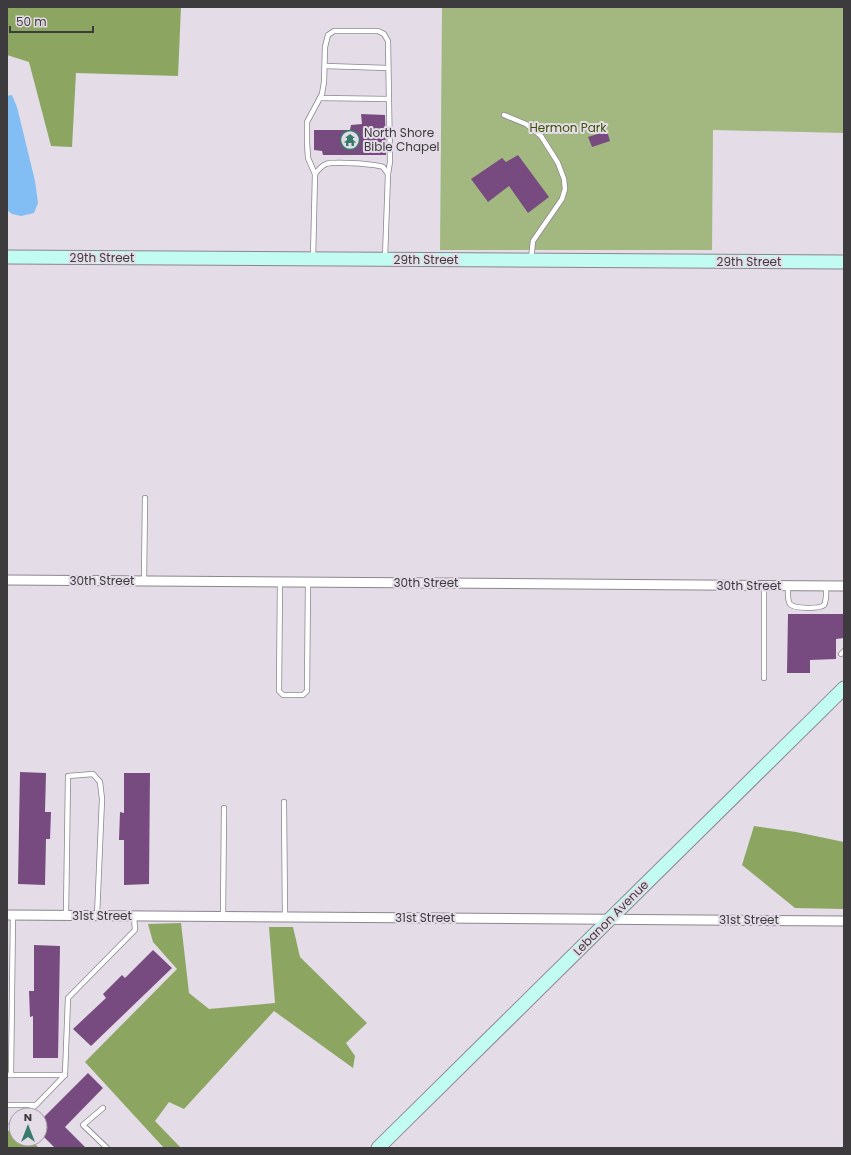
<svg xmlns="http://www.w3.org/2000/svg" width="851" height="1155" viewBox="0 0 851 1155" font-family="Poppins,sans-serif">
  <style>
    .green { fill: #a2b880 }
    .forest { fill: #8ca661 }
    .water { fill: #82bef3 }
    .building { fill: #784b80 }
    .lines { fill: none; stroke-linecap: round; stroke-linejoin: round }
    .lane-casing { stroke: #8c858f; stroke-width: 6 }
    .street-casing { stroke: #8c858f; stroke-width: 11 }
    .secondary-casing { stroke: #8c858f; stroke-width: 15 }
    .lane { stroke: #fff; stroke-width: 4.5 }
    .street { stroke: #fff; stroke-width: 9 }
    .secondary { stroke: #c2fbf1; stroke-width: 13 }
    .labels { text-anchor: middle; stroke-width: 4; stroke-linejoin: round; paint-order: stroke }
    .park-label { font-size: 12px; fill: #3a5100; stroke: #e4dce7 }
    .poi-label { font-size: 12px; fill: #3e3b3f; stroke: #e4dce7; text-anchor: start }
    .street-label { font-size: 12px; fill: #3e3b3f; stroke: #e4dce7 }
  </style>
  <rect width="100%" height="100%" fill="#e4dce7"/>
  <!-- green -->
  <path class="green" d="M442,7H844V133L713,130L712,250H440Z"/>
  <!-- forest -->
  <g class="forest">
    <path d="M7,7H181L178,76L76,73L72,147L51,146L29,62L7,55Z"/>
    <path d="M754,826L796,832L844,842V909L795,908L742,865Z"/>
    <path d="M181,923L189,993L209,1009L275,1003L269,927H293L300,957L367,1023L346,1043L355,1056L353,1068L274,1011L184,1109L169,1102L155,1121L181,1148H164L85,1062L177,969L153,942L148,924Z"/>
    <path d="M7,1127L16,1129V1139H30L39,1148H7Z"/>
  </g>
  <!-- water -->
  <path class="water" d="M12,95L17,107L35,181L38,203L34,213L21,216L12,214L7,210V96Z"/>
  <!-- building -->
  <g class="building">
    <path d="M361,114L385,115L386,155H323L322,151L314,150V130H350L351,125L362,124Z"/>
    <path d="M607,131L610,141L592,147L588,137Z"/>
    <path d="M518,155L549,197L528,213L509,186L488,202L471,179L502,158L506,162Z"/>
    <path d="M788,614H844V638L836,639V659L810,660V673H787Z"/>
    <path d="M20,772L46,773L45,812H51L50,839H46L45,885L18,884Z"/>
    <path d="M124,773H150L149,884L124,885V840H119L120,812L124,813Z"/>
    <path d="M34,945L60,946L58,1058H33V1016L30,1017L29,991H34Z"/>
    <path d="M153,950L172,968L91,1046L73,1029L106,998L103,994L122,975L125,978Z"/>
    <path d="M88,1073L103,1088L65,1127L86,1148H55L40,1133V1121Z"/>
  </g>
  <g class="lines">
    <!-- lane casing -->
    <g class="lane-casing">
      <g id="lane">
        <path d="M325,66L388,68"/>
        <path d="M320,98L389,99"/>
        <path d="M504,115L526,124L541,136L558,163L564,179L565,189L562,199L533,241L531,259"/>
        <path d="M315,174L308,158L307,142V122L322,94L324,82L325,47L328,35L334,31H378L384,34L388,41L390,162L388,174"/>
        <path d="M313,259L315,174C318,170 321,166 326,164C333,161 375,164 383,167L388,174L385,258"/>
        <path d="M144,581L145,498"/>
        <path d="M280,582L279,691L283,695H303L307,691L308,582"/>
        <path d="M764,586V678"/>
        <path d="M788,586C788,591 787,600 790,604C794,609 820,609 824,605C827,600 826,591 826,586"/>
        <path d="M841,654L844,651"/>
        <path d="M284,802L285,917"/>
        <path d="M66,915L68,776L93,774L100,782L102,799L97,916"/>
        <path d="M223,917L224,808"/>
        <path d="M7,1075H11L13,915"/>
        <path d="M11,1075H65"/>
        <path d="M7,1105H35"/>
        <path d="M103,1108L83,1125L107,1148"/>
        <path d="M24,1115L36,1105L65,1075L68,998L135,930L134,916"/>
        <path d="M7,1129L16,1121"/>
      </g>
    </g>
    <!-- street casing -->
    <g class="street-casing">
      <g id="street">
        <path d="M7,580L844,586"/>
        <path d="M7,915L844,921"/>
      </g>
    </g>
    <!-- secondary casing -->
    <g class="secondary-casing">
      <g id="secondary">
        <path d="M7,257L844,262"/>
        <path d="M378,1148L844,688"/>
      </g>
    </g>
    <!-- lane -->
    <use href="#lane" class="lane"/>
    <!-- street -->
    <use href="#street" class="street"/>
    <!-- secondary -->
    <use href="#secondary" class="secondary"/>
  </g>
  <!-- icons -->
  <defs>
    <g id="temple-ring" transform="scale(1)"><circle r="9.5" fill="#e4dce7" stroke="#387b6d" stroke-width="1.5"/><path d="M0-6L5-2H3V0L6.5 2.5H4V6H1.5V3h-3V6H-4V2.5H-6.5L-3 0V-2H-5Z" fill="#387b6d"/></g>
  </defs>
  <g fill-rule="evenodd">
    <use href="#temple-ring" x="350" y="140"/>
  </g>
  <g class="labels">
    <!-- park labels -->
    <g class="park-label">
      <text x="568" y="132">Hermon Park</text>
    </g>
    <!-- poi labels -->
    <g class="poi-label">
      <text x="364" y="137">North Shore<tspan x="364" dy="14">Bible Chapel</tspan></text>
    </g>
    <!-- street labels -->
    <g class="street-label">
      <text x="102" y="262">29th Street</text>
      <text x="426" y="264">29th Street</text>
      <text x="749" y="266">29th Street</text>
      <text x="102" y="585">30th Street</text>
      <text x="426" y="587">30th Street</text>
      <text x="749" y="590">30th Street</text>
      <text x="102" y="920">31st Street</text>
      <text x="425" y="922">31st Street</text>
      <text transform="translate(611 918) rotate(-45)" y="4">Lebanon Avenue</text>
      <text x="749" y="924">31st Street</text>
    </g>
  </g>
  <!-- border -->
  <rect width="851" height="1155" fill="none" stroke="#3e3b3f" stroke-width="16"/>
  <!-- north arrow -->
  <g transform="translate(28 1127)"><circle r="19" fill="#e4dce7" stroke="#a29ca4"/>
  <path d="M0-3L7 15L0 10L-7 15Z" fill="#387b6d"/>
  <text y="-6" font-size="11" font-weight="bold" text-anchor="middle" fill="#3e3b3f">N</text>
  </g>
  <!-- scale -->
  <path d="M10 26v6h83v-6" fill="none" stroke="#3e3b3f" stroke-width="2"/>
  <text x="16" y="26" font-size="12" fill="#3e3b3f" stroke="#e4dce7" stroke-width="3" paint-order="stroke">50 m</text>
</svg>
